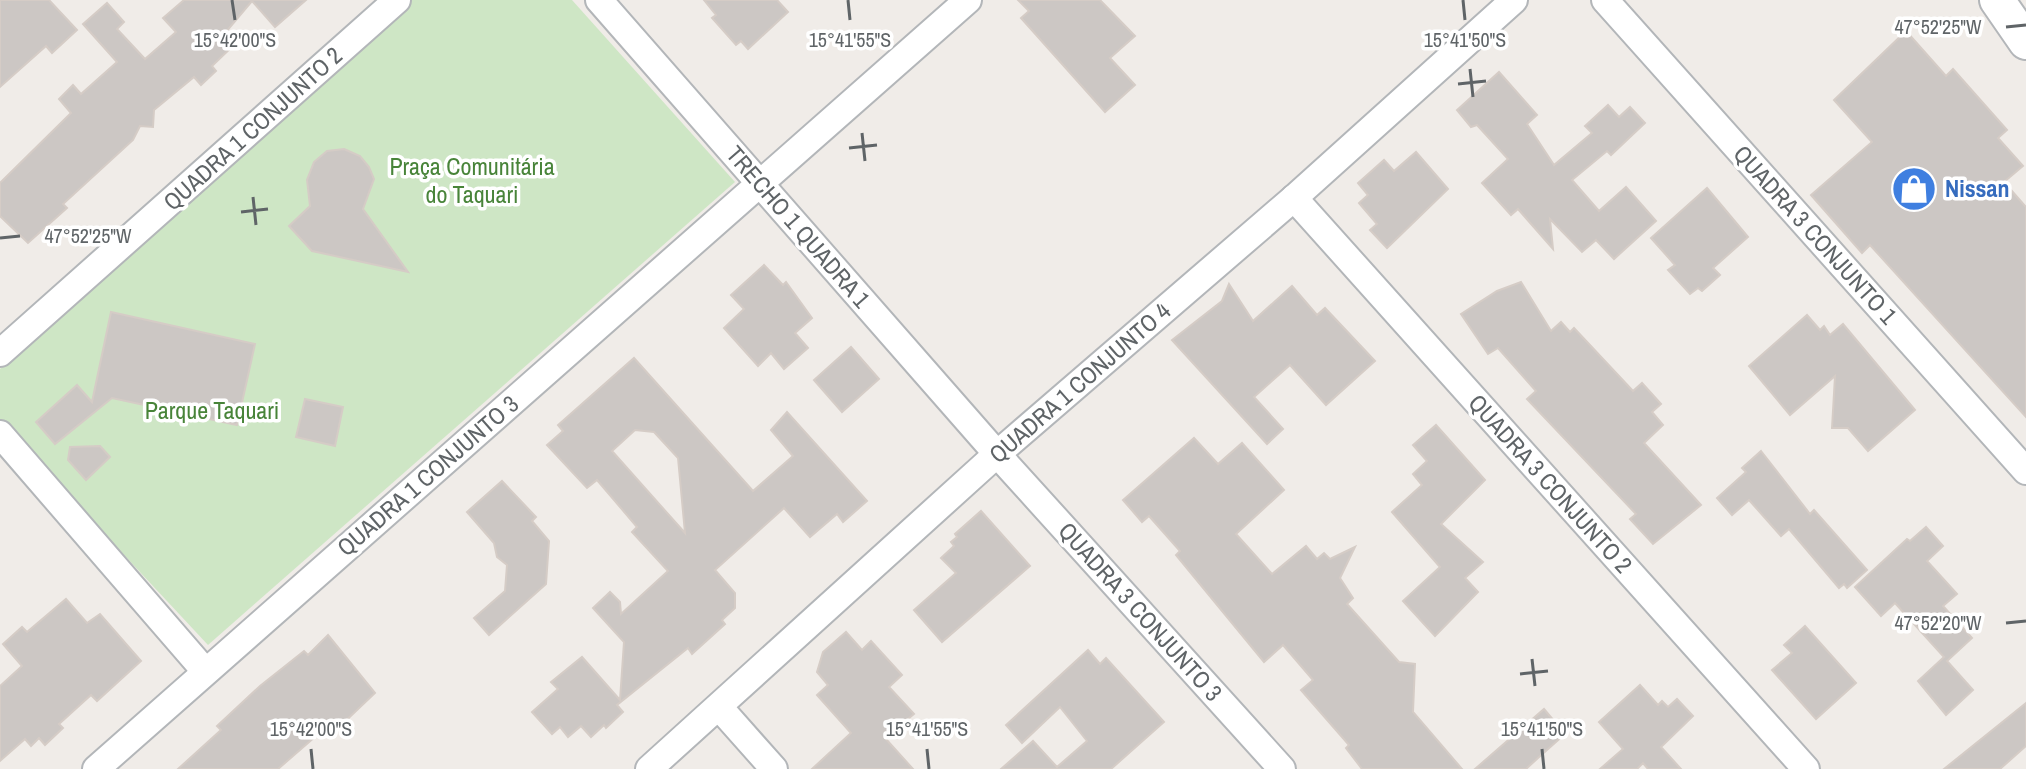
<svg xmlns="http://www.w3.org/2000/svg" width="2026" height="769" viewBox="0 0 2026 769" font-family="'Archivo Narrow',sans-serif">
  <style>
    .green { fill: #cee6c5 }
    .building { fill: #ccc7c4; stroke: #d5ccc6; stroke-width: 2; fill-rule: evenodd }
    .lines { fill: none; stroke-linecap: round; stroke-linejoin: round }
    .minor-casing { stroke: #b3b6b9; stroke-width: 30 }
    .tertiary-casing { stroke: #b3b6b9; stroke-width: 38 }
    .minor { stroke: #fff; stroke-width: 26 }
    .tertiary { stroke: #fff; stroke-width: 34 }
    .ticks { fill: none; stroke: #5f6467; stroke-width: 3 }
    .labels { text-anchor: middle; stroke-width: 7; stroke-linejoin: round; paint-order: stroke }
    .street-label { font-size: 24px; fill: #5f6467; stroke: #fff }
    .park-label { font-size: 24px; fill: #488439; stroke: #fff }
    .shop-label { font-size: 24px; font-weight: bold; fill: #366cbe; stroke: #fff; text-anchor: start }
    .ticks-label { font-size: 20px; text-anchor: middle; fill: #5f6467; stroke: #fff; stroke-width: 7; stroke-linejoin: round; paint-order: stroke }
  </style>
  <rect width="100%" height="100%" fill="#f0ece8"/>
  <!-- green -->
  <path class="green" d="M412,0H572L735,182L208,645L0,422V369Z"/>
  <!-- building -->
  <g class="building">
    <path d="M0,0H49L77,30L52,53L46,46L0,87Z"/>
    <path d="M184,0H306L275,27L252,1L225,33L235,44L212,66L216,71L201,85L194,77L154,110L153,127L140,126L133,140L63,204L67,208L28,243L0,216V183L71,113L59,99L73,85L81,94L117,62L83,24L107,3L124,22L117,29L145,59L176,32L163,18Z"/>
    <path d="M704,0H777L788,12L748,49L741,41L736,45L712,18L716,15Z"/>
    <path d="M1018,0H1100L1135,36L1110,58L1135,85L1105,112L1021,18L1029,11Z"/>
    <path d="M1906,31L1946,76L1953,69L2007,130L1998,138L2023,166L2004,182L2026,207V417L1870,245L1862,253L1811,195L1872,142L1834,100Z"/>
    <path d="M1499,72L1537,115L1527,124L1554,165L1592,133L1585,126L1608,105L1619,117L1630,107L1645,123L1611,155L1607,151L1572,180L1599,211L1626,187L1656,221L1614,259L1596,240L1582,252L1550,219L1553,249L1518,209L1511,215L1482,183L1508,159L1477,125L1471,127L1457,110Z"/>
    <path d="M344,149L360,156L369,167L374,179L363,209L408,272L312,251L289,226L310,206L307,180L314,162L327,151Z"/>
    <path d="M1416,152L1448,189L1387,248L1370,230L1377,224L1359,203L1368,195L1358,183L1384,160L1394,171Z"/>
    <path d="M1707,188L1748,237L1713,268L1720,275L1702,291L1698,288L1690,294L1668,270L1675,265L1651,238Z"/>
    <path d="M764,265L783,285L786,282L812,318L795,333L808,348L784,369L771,353L758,366L724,328L744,309L731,295Z"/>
    <path d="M1521,282L1551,331L1561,322L1570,332L1574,328L1633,391L1642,383L1661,404L1652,412L1663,425L1644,443L1701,505L1653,544L1630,519L1636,514L1527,399L1536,391L1498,348L1488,354L1461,314L1497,291Z"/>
    <path d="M1229,284L1253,321L1292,286L1317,315L1325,308L1375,361L1326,405L1290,365L1254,397L1283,429L1267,444L1172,340L1222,301Z"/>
    <path d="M111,312L255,344L237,425L112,398L55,444L36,422L77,385L92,402Z"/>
    <path d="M1807,315L1820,330L1824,326L1830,335L1843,324L1915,410L1868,451L1848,428H1832L1835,376L1790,415L1749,366Z"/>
    <path d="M851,347L879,379L842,412L814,380Z"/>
    <path d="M634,358L753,491L793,456L771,430L787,412L867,501L843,522L837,514L810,537L784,508L715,570L735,593V608L722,620L725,624L692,654L688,648L617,705L623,712L606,728L604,725L591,737L581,726L568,737L560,727L552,734L532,712L558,689L551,682L582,657L620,700L624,642L593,608L610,592L620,602L621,614L668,571L632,532L637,527L597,480L587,488L547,445L563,431L558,425ZM635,430L654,432L678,458L685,533L612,451Z"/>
    <path d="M305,399L343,407L335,446L296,437Z"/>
    <path d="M1436,425L1485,480L1441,524L1483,562L1465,578L1478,592L1435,636L1403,601L1440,567L1392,512L1422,485L1413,474L1427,461L1413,445Z"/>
    <path d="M1194,438L1218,464L1242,443L1284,490L1236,534L1272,574L1306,546L1317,559L1324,553L1330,559L1355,547L1340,578L1353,598L1347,604L1399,662L1415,664L1413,712L1462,769H1362L1346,748L1349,745L1301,690L1313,680L1283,645L1264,662L1176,555L1180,551L1149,516L1142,522L1123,500Z"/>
    <path d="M100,446L110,457L86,480L68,460L70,447Z"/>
    <path d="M1761,451L1810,514L1814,510L1867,570L1847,588L1844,584L1839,588L1789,529L1781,536L1749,500L1732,515L1717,498L1746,472L1742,468Z"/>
    <path d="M502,481L536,517L532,521L549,541L546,584L489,635L474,618L505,591L507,565L497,557L494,543L467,512Z"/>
    <path d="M981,511L1030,566L942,642L914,610L956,573L941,558L954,546L951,542L957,537L955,534Z"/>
    <path d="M1926,527L1943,546L1927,561L1957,594L1943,606L1972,638L1947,661L1973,690L1946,715L1918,681L1944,657L1895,603L1881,616L1855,587L1907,539L1910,541Z"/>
    <path d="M66,599L87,623L100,614L141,661L97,701L91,695L59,724L63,728L45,745L39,738L31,746L25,739L0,761V686L22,666L3,644L22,627L27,632Z"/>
    <path d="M1805,626L1856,683L1816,719L1772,670L1792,653L1784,645Z"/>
    <path d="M846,632L862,650L871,641L902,675L889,687L914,714L885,738L913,769H812L851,733L817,695L828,685L817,672L823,652Z"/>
    <path d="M328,635L375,693L337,729L331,723L278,769H178L221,730L217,726L260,686L304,651L308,655Z"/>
    <path d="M1088,650L1100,664L1106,658L1164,722L1111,769H1001L1033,741L1057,767L1087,741L1060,707L1022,743L1006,725Z"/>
    <path d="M1640,685L1658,705L1662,701L1668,707L1677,699L1693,716L1661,747L1681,769H1648L1643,763L1637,769H1600L1623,749L1599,722Z"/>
    <path d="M2026,703V746L2000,769H1944Z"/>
    <path d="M1544,709L1565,734L1538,758L1526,769H1475Z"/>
  </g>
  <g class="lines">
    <!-- minor casing -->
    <g class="minor-casing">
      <g id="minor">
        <path d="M599,0L997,454L1282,769"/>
        <path d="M1605,0L2026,471"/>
        <path d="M1294,198L1806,769"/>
        <path d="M0,353L397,0"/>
        <path d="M0,434L205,671"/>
        <path d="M719,707L774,769"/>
        <path d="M96,769L968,0"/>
        <path d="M649,769L997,454L1294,198L1514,0"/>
      </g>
    </g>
    <!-- tertiary casing -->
    <g class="tertiary-casing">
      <path id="tertiary" d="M1997,0L2026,42"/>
    </g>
    <!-- minor -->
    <use href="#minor" class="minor"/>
    <!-- tertiary -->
    <use href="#tertiary" class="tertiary"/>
  </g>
  <!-- ticks -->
  <path class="ticks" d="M232,0L235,20M848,0L850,20M1463,0L1465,20M2006,27L2026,25M1470,69L1473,97M1458,84L1486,81M862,133L865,161M849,148L877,145M253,197L256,225M241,212L268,209M0,238L20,236M2006,623L2026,621M1532,659L1535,686M1520,674L1548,671M311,749L313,769M927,749L929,769M1542,749L1544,769"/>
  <!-- icons -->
  <defs>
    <g id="shop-disc" transform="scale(2.3)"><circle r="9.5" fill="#3f7fe0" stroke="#fff"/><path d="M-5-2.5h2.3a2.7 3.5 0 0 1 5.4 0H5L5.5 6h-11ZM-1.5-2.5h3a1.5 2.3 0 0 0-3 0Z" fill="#fff"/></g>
  </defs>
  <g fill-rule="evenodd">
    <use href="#shop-disc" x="1914" y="189"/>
  </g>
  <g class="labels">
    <!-- street labels -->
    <g class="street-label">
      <text transform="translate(253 129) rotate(-42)" y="8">QUADRA 1 CONJUNTO 2</text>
      <text transform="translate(798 227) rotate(49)" y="8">TRECHO 1 QUADRA 1</text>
      <text transform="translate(1815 235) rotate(48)" y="8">QUADRA 3 CONJUNTO 1</text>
      <text transform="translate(1080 383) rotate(-41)" y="8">QUADRA 1 CONJUNTO 4</text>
      <text transform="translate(428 476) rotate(-41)" y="8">QUADRA 1 CONJUNTO 3</text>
      <text transform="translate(1550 484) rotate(48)" y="8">QUADRA 3 CONJUNTO 2</text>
      <text transform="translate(1140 612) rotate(48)" y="8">QUADRA 3 CONJUNTO 3</text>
    </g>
    <!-- park labels -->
    <g class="park-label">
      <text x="472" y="175">Praça Comunitária<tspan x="472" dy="28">do Taquari</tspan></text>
      <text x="212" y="419">Parque Taquari</text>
    </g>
    <!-- shop labels -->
    <g class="shop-label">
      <text x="1945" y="197">Nissan</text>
    </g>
  </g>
  <g class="ticks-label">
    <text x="1938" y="34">47°52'25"W</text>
    <text x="235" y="47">15°42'00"S</text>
    <text x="850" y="47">15°41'55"S</text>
    <text x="1465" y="47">15°41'50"S</text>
    <text x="88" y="243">47°52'25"W</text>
    <text x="1938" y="630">47°52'20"W</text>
    <text x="311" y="736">15°42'00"S</text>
    <text x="927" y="736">15°41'55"S</text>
    <text x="1542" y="736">15°41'50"S</text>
  </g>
</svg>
